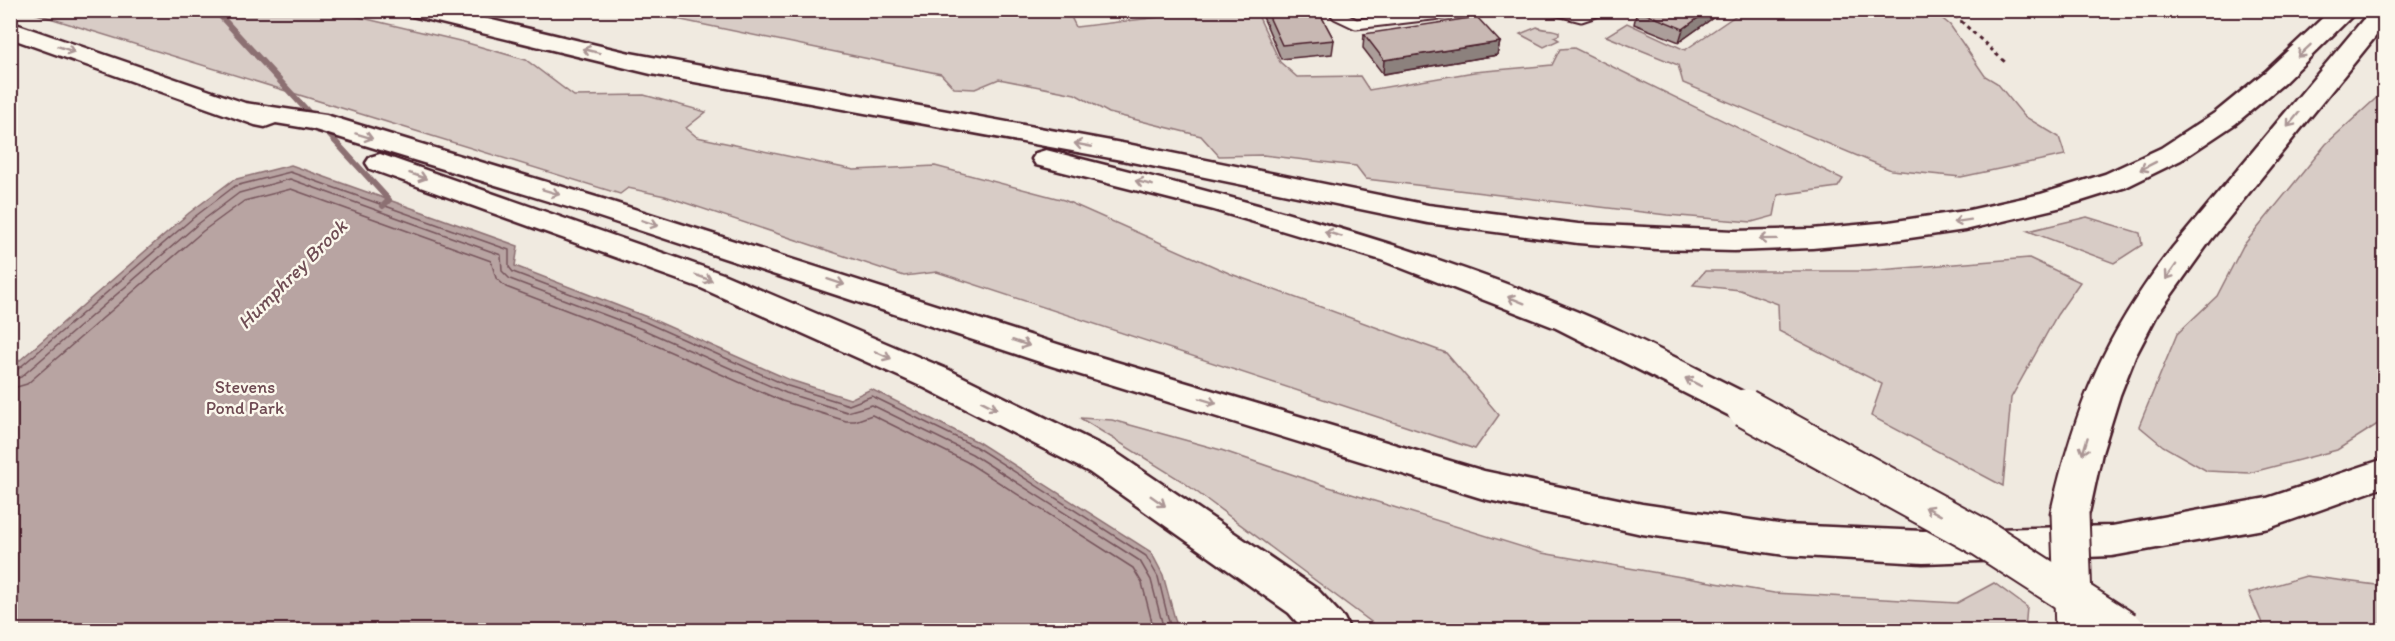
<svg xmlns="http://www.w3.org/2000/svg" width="2395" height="641" viewBox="0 0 2395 641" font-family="Itim,sans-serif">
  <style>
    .green { fill: #d8ccc6; stroke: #917678; stroke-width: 1.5 }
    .water { fill: #b8a4a2; stroke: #8c6f72; stroke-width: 1.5 }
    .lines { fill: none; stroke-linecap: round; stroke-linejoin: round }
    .shore { stroke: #76545b; stroke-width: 1.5 }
    .stream { stroke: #8c6f72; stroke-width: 6 }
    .service-casing { stroke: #4a1f2b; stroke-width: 13 }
    .motorway-casing { stroke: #4a1f2b; stroke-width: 5 }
    .path { stroke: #4a1f2b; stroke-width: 3; stroke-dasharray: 4 4; stroke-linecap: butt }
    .service { stroke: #fbf7ec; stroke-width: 9 }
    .motorway { fill: #fbf7ec; fill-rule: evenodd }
    .motorway-bridge-casing { stroke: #4a1f2b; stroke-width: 41; stroke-linecap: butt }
    .motorway-bridge { stroke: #fbf7ec; stroke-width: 37 }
    .wall { fill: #ac9e9a; stroke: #4a1f2b; stroke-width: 1.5 }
    .shaded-wall { fill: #8c817d; stroke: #4a1f2b; stroke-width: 1.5 }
    .building { fill: #c8b8b3; stroke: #4a1f2b; stroke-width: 1.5 }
    .oneway { stroke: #ab9695 }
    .labels { text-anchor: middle; stroke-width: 5; stroke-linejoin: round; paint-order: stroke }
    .park-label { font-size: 18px; fill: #6e4a52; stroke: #fbf7ec }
    .water-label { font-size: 20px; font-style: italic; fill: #704e55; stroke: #fbf7ec }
  </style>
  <rect width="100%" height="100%" fill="#f0eae0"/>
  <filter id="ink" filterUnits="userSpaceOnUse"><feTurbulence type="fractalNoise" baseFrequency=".0167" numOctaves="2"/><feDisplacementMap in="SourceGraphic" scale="12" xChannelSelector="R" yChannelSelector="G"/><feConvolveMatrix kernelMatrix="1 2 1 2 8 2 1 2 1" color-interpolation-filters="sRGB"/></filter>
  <g filter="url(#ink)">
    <!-- green -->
    <g class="green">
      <path d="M1744,10L1933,11L1950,25L1985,76L1997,83L2024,116L2059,137L2065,155L1961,177L1891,170L1683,83L1678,65L1606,36L1627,23L1685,50Z"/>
      <path d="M27,11H333L464,42L526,60L574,96L644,95L706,112L686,128L697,137L854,170L935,166L1064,200L1231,274L1446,353L1499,415L1475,449L937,272L904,276L665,196L628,188L620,194Z"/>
      <path d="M1011,11H1035L1071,17L1076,27L1211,11H1256L1280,62L1297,77L1360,76L1369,90L1474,72L1552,65L1560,49L1574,48L1843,179L1838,187L1778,195L1774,216L1752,222L1667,215L1366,179L1356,166L1263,155L1219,156L1201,136L1109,113L1075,94L999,79L975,89L954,88L941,74L638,11Z"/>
      <path d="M1537,27C1544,31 1551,28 1559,32V35L1554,37L1559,40L1544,47L1520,34Z"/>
      <path d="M2384,91V420L2337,450L2249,473L2207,471L2163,446L2139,426L2177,334L2217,296L2243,246L2326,144Z"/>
      <path d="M2087,217L2140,233L2142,245L2114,263L2028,231Z"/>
      <path d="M2029,258L2080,282L2057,315L2011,398L2003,486L1871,416L1882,384L1779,331L1778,304L1740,290L1693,285L1705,271H1867Z"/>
      <path d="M1080,418L1112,420L1221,450L1329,487L1542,553L1774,593L1957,603L1994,583L2027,607L2025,630H1382L1182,481Z"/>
      <path d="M2306,576L2384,586V630H2265L2249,593Z"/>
    </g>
    <!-- water -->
    <path class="water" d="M291,165L518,246L515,266L647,317L790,380L850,399L871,389L978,442L1151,552L1163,575L1178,630H11V368L189,213L233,180Z"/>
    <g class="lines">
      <!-- shore -->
      <g class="shore">
        <path d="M10,372L17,370L193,218L235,186L290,172L509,250V267L513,272L645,322L788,386L849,405L872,396L976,447L1146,556L1158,577L1171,630"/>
        <path d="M10,380L21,377L198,224L239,193L290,179L501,255L502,271L510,279L642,329L786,393L847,412L872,405L972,454L1140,561L1151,580L1164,630"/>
        <path d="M10,389L27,384L203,231L244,201L291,189L491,261L496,278L506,287L639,338L782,401L846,421H855L872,415L967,462L1133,568L1142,583L1154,630"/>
      </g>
      <!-- stream -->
      <path class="stream" d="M215,10L389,200L383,206"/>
      <!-- service casing -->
      <g class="service-casing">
        <g id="service">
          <path d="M1333,10L1337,15L1356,24L1474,10"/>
          <path d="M1554,10L1581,17L1602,10"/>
        </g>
      </g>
      <!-- motorway casing -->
      <g class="motorway-casing">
        <g id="motorway">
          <path d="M405,10H450L630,53L1127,144L1428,205L1578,224L1734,231L1812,229L1889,222L1965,211L2041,194L2105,174L2161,148L2216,112L2265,72L2331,10H2358L2283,84L2235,124L2181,160L2126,187L2062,207L1965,230L1889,241L1812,248L1734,251L1656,249L1578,243L1428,223L1127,161L651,74L408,15Z"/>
          <path d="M2371,10H2384V26L2210,241L2157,315L2135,357L2120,395L2102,453L2089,513L2084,523L2073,527L2112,526L2267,498L2384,459V487L2269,528L2112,556L1923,563L1785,555L1642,534L1484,499L1052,366L584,212L312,129L276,123L265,127L255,125L10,38V22L245,103L326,115L606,200L1076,350L1484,471L1642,504L1785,525L1923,531L2067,527L2056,523L2051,513C2075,406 2105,334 2173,247Z"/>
          <path d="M1046,150C1226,195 1406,241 1578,312C1639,337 1698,370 1758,399L1763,408L1758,417L1745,421L1732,417L1556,328L1381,260L1214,210L1036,165L1032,159L1036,153Z"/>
          <path d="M380,154L723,274L949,370L1115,452L1317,589L1344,618L1350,630H1304L1289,613L1089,472L925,388L701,288L370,169L366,163L370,157Z"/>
        </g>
      </g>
      <!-- path -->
      <path class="path" d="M1949,10L2006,63"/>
      <!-- service -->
      <use href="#service" class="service"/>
      <!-- motorway -->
      <use href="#motorway" class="motorway"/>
      <!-- motorway-bridge casing -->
      <g class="motorway-bridge-casing">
        <g id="motorway-bridge">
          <path d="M1745,408L1982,538L2125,630"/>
          <path d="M2070,513L2074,630"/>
        </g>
      </g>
      <!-- motorway-bridge -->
      <use href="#motorway-bridge" class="motorway-bridge"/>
    </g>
    <!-- wall -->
    <g class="wall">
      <path d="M1260,10H1318L1334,40L1332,54L1281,59Z"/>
      <path d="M1637,10H1724L1679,42L1634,24Z"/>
      <path d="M1364,34L1500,42L1497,55L1383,74L1363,48Z"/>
    </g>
    <!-- shaded-wall -->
    <g class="shaded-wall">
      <path d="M1709,10H1724L1679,42L1683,29Z"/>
      <path d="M1500,42L1497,55L1383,74L1384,60Z"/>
    </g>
    <!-- building -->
    <g class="building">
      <path d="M1266,10H1318L1334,40L1282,45Z"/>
      <path d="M1637,10H1709L1683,29Z"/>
      <path d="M1477,17L1500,42L1384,60L1364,34Z"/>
    </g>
    <!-- one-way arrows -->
    <defs><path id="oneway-shaft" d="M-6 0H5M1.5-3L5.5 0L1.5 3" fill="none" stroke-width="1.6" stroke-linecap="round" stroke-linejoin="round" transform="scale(1.5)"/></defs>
    <g class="oneway">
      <use href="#oneway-shaft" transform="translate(66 49) rotate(19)"/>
      <use href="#oneway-shaft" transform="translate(591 51) rotate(-166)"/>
      <use href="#oneway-shaft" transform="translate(2304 51) rotate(137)"/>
      <use href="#oneway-shaft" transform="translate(2293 120) rotate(129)"/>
      <use href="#oneway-shaft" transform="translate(364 136) rotate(17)"/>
      <use href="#oneway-shaft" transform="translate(1083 145) rotate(-169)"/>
      <use href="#oneway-shaft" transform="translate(2148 166) rotate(153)"/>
      <use href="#oneway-shaft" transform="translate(418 176) rotate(19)"/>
      <use href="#oneway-shaft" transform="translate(1144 183) rotate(-166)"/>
      <use href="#oneway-shaft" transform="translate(551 192) rotate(17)"/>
      <use href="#oneway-shaft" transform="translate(1962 221) rotate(171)"/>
      <use href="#oneway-shaft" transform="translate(650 223) rotate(18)"/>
      <use href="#oneway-shaft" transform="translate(1333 234) rotate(-164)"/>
      <use href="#oneway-shaft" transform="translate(1768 239) rotate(179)"/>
      <use href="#oneway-shaft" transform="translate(2171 272) rotate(125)"/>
      <use href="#oneway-shaft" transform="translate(704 278) rotate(20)"/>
      <use href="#oneway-shaft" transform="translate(836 282) rotate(18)"/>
      <use href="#oneway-shaft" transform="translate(1516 300) rotate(-158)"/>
      <use href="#oneway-shaft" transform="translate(1021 343) rotate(18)"/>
      <use href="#oneway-shaft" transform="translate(883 355) rotate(24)"/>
      <use href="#oneway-shaft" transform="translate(1693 382) rotate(-153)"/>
      <use href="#oneway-shaft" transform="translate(1208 401) rotate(17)"/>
      <use href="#oneway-shaft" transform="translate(989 405) rotate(27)"/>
      <use href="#oneway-shaft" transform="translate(2085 446) rotate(107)"/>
      <use href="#oneway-shaft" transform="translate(1158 501) rotate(35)"/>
      <use href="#oneway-shaft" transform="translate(1933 511) rotate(-151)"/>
    </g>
  </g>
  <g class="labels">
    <!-- park labels -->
    <g class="park-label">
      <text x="245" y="393">Stevens<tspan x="245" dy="21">Pond Park</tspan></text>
    </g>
    <!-- water labels -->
    <g class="water-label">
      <text transform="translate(292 274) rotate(-45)" y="7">Humphrey Brook</text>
    </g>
  </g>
  <!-- margin -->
  <rect width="2395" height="641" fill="none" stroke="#fbf7ec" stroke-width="36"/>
  <rect x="18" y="18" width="2359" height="605" fill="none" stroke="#4a1f2b" stroke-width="2" filter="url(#ink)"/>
</svg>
